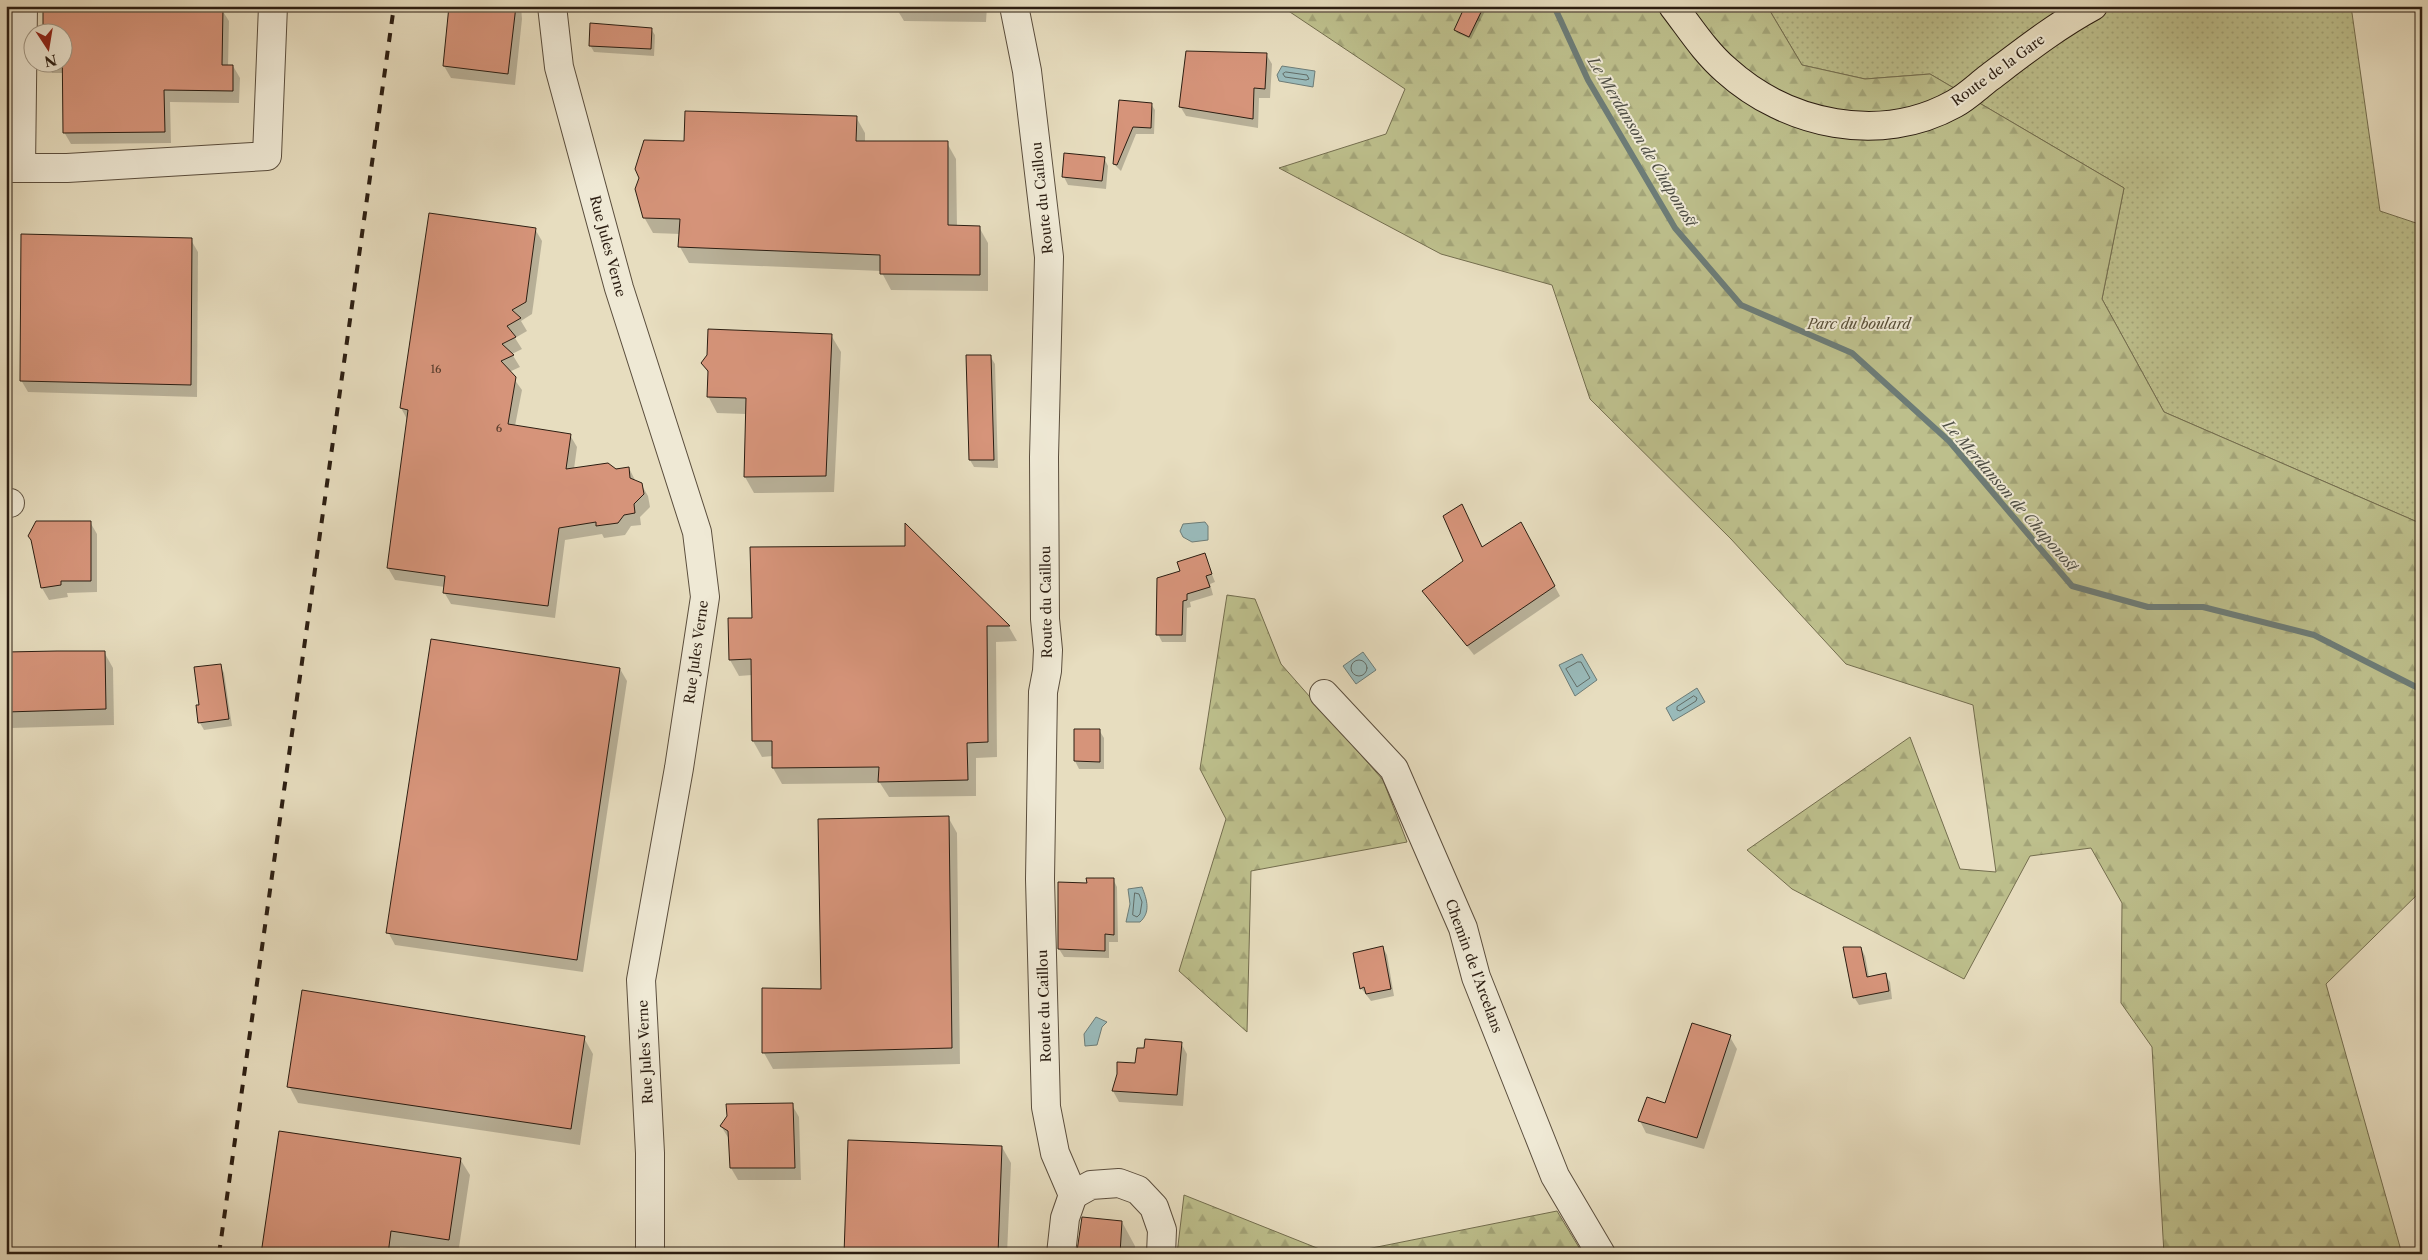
<svg xmlns="http://www.w3.org/2000/svg" width="2428" height="1260" viewBox="0 0 2428 1260" font-family="'Libre Caslon Text',serif">
  <style>
    .grass { fill: url(#grass-dots); stroke: #746e4f }
    .forest { fill: url(#forest-firs); stroke: #746e4f }
    .water { fill: #99baba; stroke: #6d7c77 }
    .shadow { fill: #0003 }
    .lines { fill: none; stroke-linecap: round; stroke-linejoin: round }
    .shore { stroke: #626c66; stroke-width: 1 }
    .stream { stroke: #6d7c77; stroke-width: 6 }
    .building { fill: #d6947a; stroke: #2c1e12 }
    .minor-casing { stroke: #5b4e3d; stroke-width: 30 }
    .major-casing { stroke: #2c1e12; stroke-width: 30 }
    .minor { stroke: #efe9d5; stroke-width: 28 }
    .major { stroke: #e7ddbf; stroke-width: 28 }
    .rail { stroke: #2c1e12; stroke-width: 4; stroke-dasharray: 9 9; stroke-linecap: butt }
    .labels { text-anchor: middle; stroke-width: 4; stroke-linejoin: round; paint-order: stroke }
    .number-label { font-size: 11px; fill: #563c2c }
    .street-label { font-size: 14px; fill: #2c1e12; stroke: #efe9d5 }
    .park-label { font-size: 14px; font-style: italic; fill: #584e37; stroke: #efe9d5 }
    .water-label { font-size: 15px; font-style: italic; fill: #4d4d44; stroke: #efe9d5 }
  </style>
  <defs>
    <pattern id="grass-dots" width="8" height="8" patternUnits="userSpaceOnUse" patternTransform="scale(1.25)"><rect width="8" height="8" fill="#bdbf8c"/><path d="M2 2h.1M6 6h.1" fill="none" stroke="#a3a478" stroke-width="1.8" stroke-linecap="round"/></pattern>
    <pattern id="forest-firs" width="22" height="20" patternUnits="userSpaceOnUse" patternTransform="scale(1.25)"><rect width="22" height="20" fill="#bdbf8c"/><path d="M5 1l3.5 6h-7zM16 11l3.5 6h-7z" fill="#a3a478"/></pattern>
  </defs>
  <rect width="100%" height="100%" fill="#e7ddbf"/>
  <filter id="stains"><feTurbulence type="fractalNoise" baseFrequency=".004" numOctaves="4"/><feColorMatrix values="0 0 0 0 .2 0 0 0 0 .09 0 0 0 0 .02 0 0 0 .5 -.17"/></filter>
  <radialGradient id="worn" r=".72"><stop offset=".6" stop-color="#630" stop-opacity="0"/><stop offset="1" stop-color="#630" stop-opacity=".3"/></radialGradient>
  <!-- grass -->
  <path class="grass" d="M1767,6H2351L2380,211L2422,225V524L2164,412L2102,299L2124,188L1930,74L1865,79L1802,65Z"/>
  <!-- forest -->
  <g class="forest">
    <path d="M1281,6H1767L1802,65L1865,79L1930,74L2124,188L2102,299L2164,412L2422,524V890L2326,984L2402,1254H2164L2152,1047L2121,1003L2122,903L2091,848L2030,856L1964,979L1792,889L1747,850L1910,737L1960,869L1996,872L1973,705L1846,664L1731,539L1590,399L1552,285L1441,254L1279,168L1386,134L1405,89Z"/>
    <path d="M1227,595L1255,599L1281,664L1383,780L1407,842L1251,871L1247,1032L1179,971L1226,819L1200,769Z"/>
    <path d="M1184,1195L1332,1254H1177Z"/>
    <path d="M1557,1211L1583,1254H1342Z"/>
  </g>
  <!-- water -->
  <g class="water">
    <path d="M1282,66L1315,71L1313,87L1279,81L1277,75Z"/>
    <path d="M1205,522L1208,526V540L1192,542L1183,537L1180,531L1183,524Z"/>
    <path d="M1363,652L1376,670L1356,684L1343,666Z"/>
    <path d="M1582,654L1597,680L1575,696L1559,665Z"/>
    <path d="M1697,688L1705,702L1673,721L1666,708Z"/>
    <path d="M1142,887C1147,900 1151,912 1140,922H1126L1130,904L1128,889Z"/>
    <path d="M1096,1017L1107,1022L1102,1027L1097,1045L1085,1046L1084,1034Z"/>
  </g>
  <!-- shadow -->
  <g class="shadow">
    <path d="M451,6H521L522,19L515,85L451,78L444,66Z"/>
    <path d="M761,6H828V10Z"/>
    <path d="M895,6H987L986,22L904,21Z"/>
    <path d="M1466,6H1484L1486,9L1471,39L1457,33L1455,30Z"/>
    <path d="M44,10H222L229,21L228,66H233L240,78L239,103L170,102L171,143L71,144L64,132L63,73H52L46,62H62V32H44Z"/>
    <path d="M651,29L655,35L654,56L594,52L590,45Z"/>
    <path d="M1266,54L1272,64L1270,98H1259L1258,128L1186,116L1180,106Z"/>
    <path d="M1120,102L1151,104L1155,110L1154,134H1136L1121,171L1114,164Z"/>
    <path d="M856,117L865,133V142L947,143L956,159L957,227H979L988,243V291L891,290L881,271L689,263L680,247V234L653,233L644,217L685,142Z"/>
    <path d="M1104,158L1108,166L1106,189L1068,185L1064,177Z"/>
    <path d="M535,229L542,241L532,314L521,321L527,331L515,338L522,349L512,354L520,367L509,372L522,390L515,426L570,435L577,447L574,469L629,468L636,482L641,484L648,496L650,507L640,517L641,525L631,526L625,535L604,538L602,534L565,540L555,618L451,604L444,592L445,587L395,580L388,568L408,421L401,408Z"/>
    <path d="M191,240L198,252L197,397L28,392L21,380Z"/>
    <path d="M831,335L841,352L834,492L754,493L745,477L746,414L717,413L708,396L709,374L702,363Z"/>
    <path d="M990,356L995,364L998,468L974,467L970,460Z"/>
    <path d="M1462,506L1482,548L1526,533L1560,596L1474,655L1424,591L1465,561Z"/>
    <path d="M37,522H90L97,534V592L67,593L68,597L49,600L42,588L33,543L29,535Z"/>
    <path d="M906,526L1009,627L1017,641L996,642L997,757L976,758V796L889,797L880,783L782,784L773,768V756L762,757L753,741L752,675L739,676L730,660L753,620L906,547Z"/>
    <path d="M1204,554L1215,582L1210,584L1213,595L1190,602L1191,607L1187,608L1186,642H1162L1158,634L1181,572Z"/>
    <path d="M104,652L113,668L114,725L11,728L6,720V653Z"/>
    <path d="M220,665L224,673L232,726L204,730L200,723L201,706Z"/>
    <path d="M620,669L627,681L583,972L395,945L388,932Z"/>
    <path d="M1099,730L1104,738V769H1079L1075,761Z"/>
    <path d="M948,817L957,833L960,1064L773,1069L764,1053L823,990Z"/>
    <path d="M1113,879L1117,887L1118,942H1109V958L1064,957L1059,949L1088,884Z"/>
    <path d="M1383,948L1387,955L1394,996L1371,1001L1361,988Z"/>
    <path d="M1861,948L1865,956L1869,977L1885,975L1890,982L1892,999L1859,1005L1854,997Z"/>
    <path d="M1730,1037L1737,1049L1704,1149L1646,1133L1640,1121L1666,1104Z"/>
    <path d="M584,1038L593,1054L580,1145L298,1103L289,1086Z"/>
    <path d="M1181,1043L1187,1054L1183,1106L1119,1102L1113,1091L1118,1075Z"/>
    <path d="M792,1105L799,1117L801,1180H738L731,1168L729,1139L721,1126Z"/>
    <path d="M1002,1147L1011,1163L1007,1254H845Z"/>
    <path d="M460,1159L470,1175L458,1254L400,1247L399,1254H262Z"/>
    <path d="M1122,1222L1135,1246V1254H1080L1078,1251Z"/>
  </g>
  <g class="lines">
    <!-- shore -->
    <g class="shore">
      <path d="M1286,72L1307,75L1309,79L1306,80L1285,77L1283,74Z"/>
      <circle cx="1359" cy="668" r="8"/>
      <path d="M1578,662H1581L1590,678L1577,687L1566,669Z"/>
      <path d="M1694,696L1697,698L1696,701L1680,711L1677,710V707Z"/>
      <path d="M1135,893L1139,894L1142,902L1140,914L1137,917L1133,915Z"/>
    </g>
    <!-- stream -->
    <path class="stream" d="M1554,6L1588,80L1675,228L1741,305L1852,353L1949,441L2072,586L2148,607H2203L2314,635L2422,690"/>
  </g>
  <!-- building -->
  <g class="building">
    <path d="M449,6H516L508,74L443,66Z"/>
    <path d="M1465,6H1484L1469,37L1454,30Z"/>
    <path d="M223,8L222,65H233V91L164,90L165,132L63,133L62,32H43V9Z"/>
    <path d="M590,23L652,28L651,49L589,46Z"/>
    <path d="M1186,51L1267,53L1265,89L1254,88L1253,119L1179,107Z"/>
    <path d="M1119,100L1152,103L1151,128L1133,127L1117,165L1113,164Z"/>
    <path d="M685,111L857,116L856,141H948V225L980,226V275L880,274V255L678,247L680,219L643,218L635,189L639,178L635,169L644,140L684,141Z"/>
    <path d="M1064,153L1105,157L1102,181L1062,177Z"/>
    <path d="M429,213L536,228L526,302L512,310L521,318L507,326L516,337L502,344L514,355L501,361L516,377L508,424L571,434L566,469L608,463L616,469L629,467L630,478L642,483L644,494L634,504L635,513L624,515L618,523L596,526V522L559,528L548,606L443,593L445,576L387,568L408,410L400,408Z"/>
    <path d="M21,234L192,238L191,385L20,381Z"/>
    <path d="M708,329L832,334L826,476L744,477L746,398L707,397L708,371L701,363L707,355Z"/>
    <path d="M966,355H991L994,460H969Z"/>
    <path d="M1462,504L1482,547L1521,522L1555,586L1467,646L1422,591L1463,561L1443,516Z"/>
    <path d="M36,521H91V581H61V585L41,588L31,540L28,536Z"/>
    <path d="M905,523L1010,626H987L988,742L967,743L968,780L878,782L879,767L772,768V741H752L751,659L729,660L728,618H752L750,547L905,546Z"/>
    <path d="M1205,553L1212,574L1206,576L1210,587L1187,594V600L1183,601L1182,635H1156L1157,578L1180,571L1177,562Z"/>
    <path d="M431,639L620,668L577,960L386,933Z"/>
    <path d="M57,651H105L106,709L6,712V652Z"/>
    <path d="M221,664L229,719L198,723L196,705H199L194,667Z"/>
    <path d="M1074,729H1100V762L1074,761Z"/>
    <path d="M949,816L952,1048L762,1053V988L821,989L818,819Z"/>
    <path d="M1086,878H1114V935L1105,934V951L1058,949V882L1087,883Z"/>
    <path d="M1383,946L1391,989L1366,994L1364,987L1360,989L1353,953Z"/>
    <path d="M1843,947H1861L1867,977L1886,973L1889,991L1853,998Z"/>
    <path d="M302,990L585,1036L571,1129L287,1087Z"/>
    <path d="M1692,1023L1731,1035L1697,1138L1638,1121L1647,1097L1665,1103Z"/>
    <path d="M1145,1039L1182,1042L1177,1095L1112,1091L1117,1074V1062L1135,1063L1137,1048H1144Z"/>
    <path d="M793,1103L795,1168H730L728,1131L720,1126L727,1116L726,1104Z"/>
    <path d="M279,1131L461,1158L449,1240L391,1231L388,1254H261Z"/>
    <path d="M848,1140L1002,1146L998,1254H844Z"/>
    <path d="M1082,1217L1122,1221L1120,1254L1077,1251Z"/>
  </g>
  <g class="lines">
    <!-- minor casing -->
    <g class="minor-casing">
      <g id="minor">
        <path d="M552,6L559,67L619,288L697,532L705,597L679,768L641,980L650,1153V1254"/>
        <path d="M1014,6L1027,71L1049,257L1044,457L1045,619L1048,650L1047,671L1043,692L1040,879L1046,1107L1055,1153L1073,1195L1065,1218L1061,1254"/>
        <path d="M6,168H21L23,6"/>
        <path d="M21,168H67L267,156L273,6"/>
        <path d="M6,503H10"/>
        <path d="M1324,694L1394,769L1463,928L1476,977L1555,1176L1601,1254"/>
        <path d="M1073,1195L1091,1185L1119,1183L1138,1190L1154,1207L1162,1230L1161,1254"/>
      </g>
    </g>
    <!-- major casing -->
    <g class="major-casing">
      <path id="major" d="M1673,6C1690,28 1705,52 1726,70C1787,125 1880,145 1954,104C1967,97 1978,86 1990,77C2023,52 2056,26 2093,6"/>
    </g>
    <!-- minor -->
    <use href="#minor" class="minor"/>
    <!-- major -->
    <use href="#major" class="major"/>
    <!-- rail -->
    <path class="rail" d="M219,1254L394,6"/>
  </g>
  <g class="labels">
    <!-- number labels -->
    <g class="number-label">
      <text x="436" y="373">16</text>
      <text x="499" y="432">6</text>
    </g>
    <!-- street labels -->
    <g class="street-label">
      <text transform="translate(1998 70) rotate(-36)" y="5">Route de la Gare</text>
      <text transform="translate(1042 198) rotate(-96)" y="5">Route du Caillou</text>
      <text transform="translate(608 246) rotate(75)" y="5">Rue Jules Verne</text>
      <text transform="translate(1046 602) rotate(-91)" y="5">Route du Caillou</text>
      <text transform="translate(696 652) rotate(-82)" y="5">Rue Jules Verne</text>
      <text transform="translate(1474 966) rotate(70)" y="5">Chemin de l'Arcelans</text>
      <text transform="translate(1044 1006) rotate(-92)" y="5">Route du Caillou</text>
      <text transform="translate(645 1052) rotate(-93)" y="5">Rue Jules Verne</text>
    </g>
    <!-- park labels -->
    <g class="park-label">
      <text x="1859" y="329">Parc du boulard</text>
    </g>
    <!-- water labels -->
    <g class="water-label">
      <text transform="translate(1642 142) rotate(59)" y="5">Le Merdanson de Chaponost</text>
      <text transform="translate(2010 496) rotate(49)" y="5">Le Merdanson de Chaponost</text>
    </g>
  </g>
  <!-- margin -->
  <rect width="2428" height="1260" fill="none" stroke="#e7ddbf" stroke-width="25"/>
  <rect x="8" y="8" width="2413" height="1245" fill="none" stroke="#2c1e12" stroke-width="2.5"/>
  <rect x="12" y="12" width="2403" height="1235" fill="none" stroke="#2c1e12"/>
  <!-- north arrow -->
  <g transform="translate(48 48) rotate(168)"><circle r="24" fill="#efe9d5" stroke="#a19887"/>
  <path d="M0-4L9 19L0 12L-9 19Z" fill="#8f2418"/>
  <text y="-8" font-size="14" font-weight="bold" text-anchor="middle" fill="#2c1e12">N</text>
  </g>
  <rect width="100%" height="100%" filter="url(#stains)"/>
  <rect width="100%" height="100%" fill="url(#worn)"/>
</svg>
